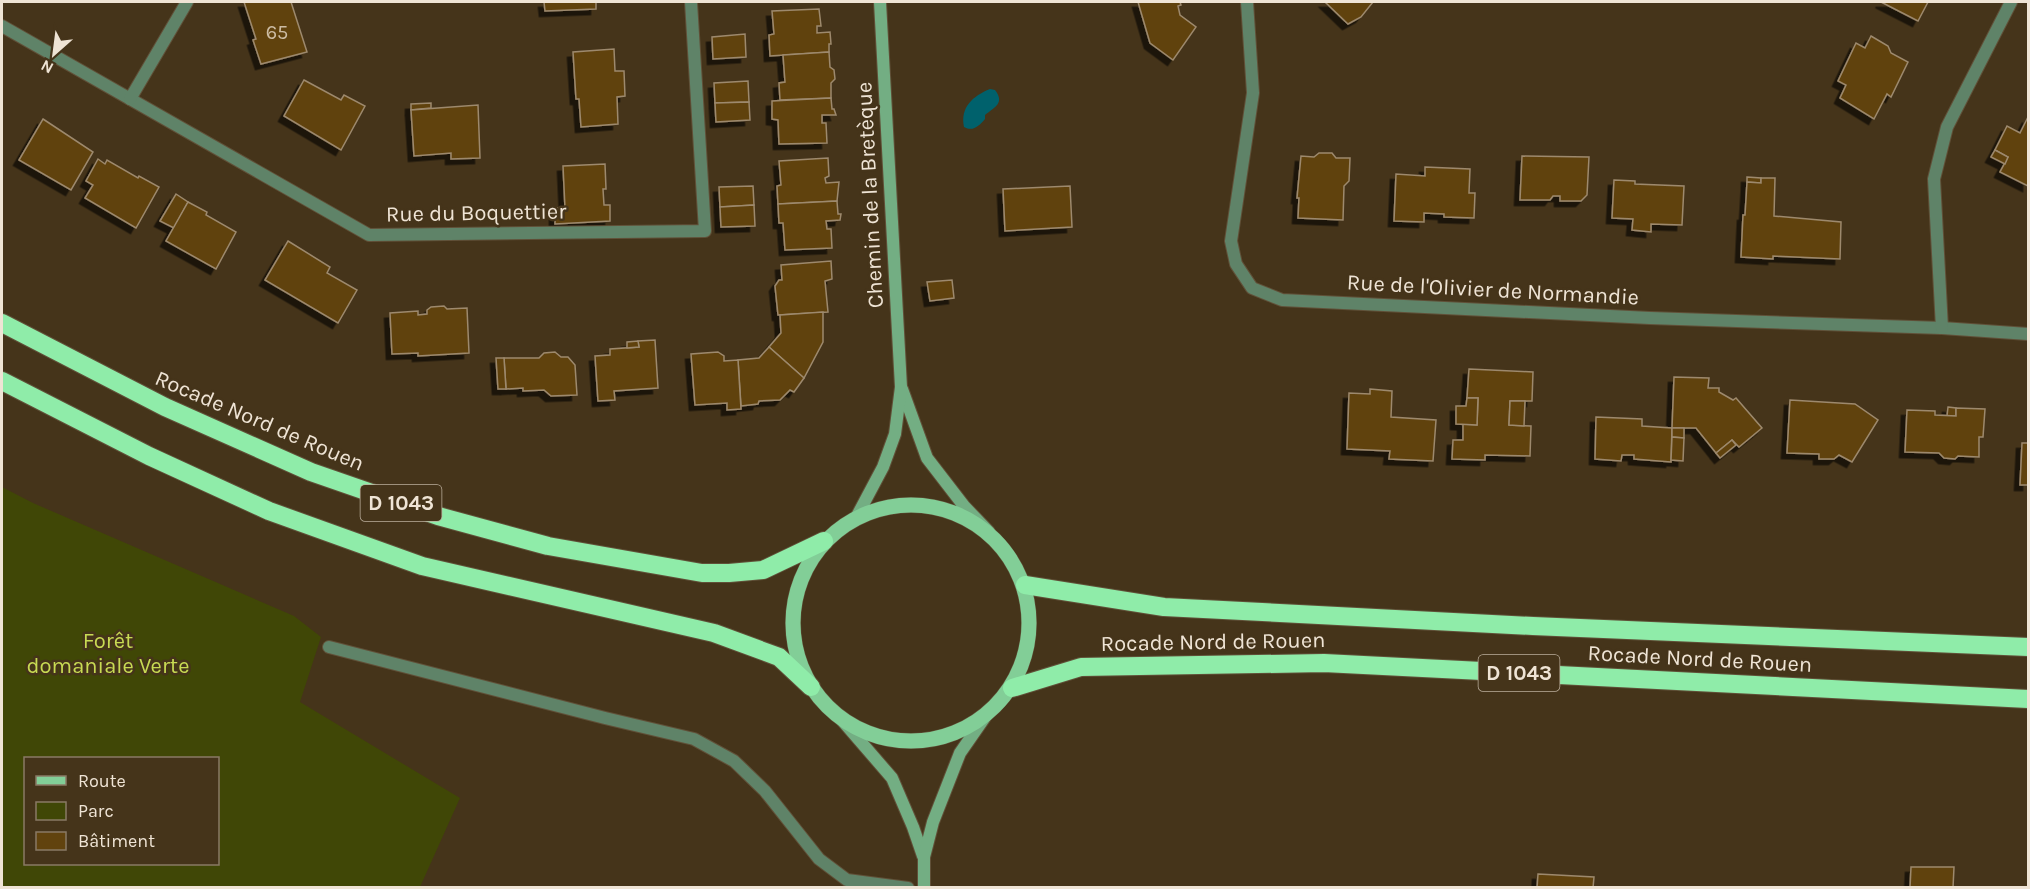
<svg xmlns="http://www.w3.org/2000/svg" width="2030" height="889" viewBox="0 0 2030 889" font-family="Karla,sans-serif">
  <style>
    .green { fill: #404706; fill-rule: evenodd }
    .water { fill: #00616c }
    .building { fill: #61430e; stroke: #9d896d; stroke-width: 1.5; filter: url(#shadow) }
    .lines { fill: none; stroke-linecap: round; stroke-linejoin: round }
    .lane-casing { stroke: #605038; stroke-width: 14 }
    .street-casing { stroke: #605038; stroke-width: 14 }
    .secondary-casing { stroke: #605038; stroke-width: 14 }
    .primary-casing { stroke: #605038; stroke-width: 16 }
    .highway-casing { stroke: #605038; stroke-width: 20 }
    .lane { stroke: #5f8368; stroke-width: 12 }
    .street { stroke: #5f8368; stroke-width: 12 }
    .secondary { stroke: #73ae83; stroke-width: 12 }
    .primary { stroke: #82ce97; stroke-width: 15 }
    .highway { stroke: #8feca9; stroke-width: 18 }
    .labels { text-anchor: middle; stroke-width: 5; stroke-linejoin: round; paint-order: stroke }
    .number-label { font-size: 20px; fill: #ccbca3 }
    .shield { fill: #45341a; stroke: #bcaf9d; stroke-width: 1.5 }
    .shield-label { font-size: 21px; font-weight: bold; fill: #efe4d5 }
    .street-label { font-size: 22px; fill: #efe4d5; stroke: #45341a }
    .park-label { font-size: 22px; fill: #c8da53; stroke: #45341a }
  </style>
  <defs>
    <filter id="shadow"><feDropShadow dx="-5.5" dy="5.5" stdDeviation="0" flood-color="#0009"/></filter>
  </defs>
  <rect width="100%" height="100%" fill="#45341a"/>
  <!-- green -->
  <path class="green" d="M2,487L33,503L294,616L321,637L300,702L460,798L420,887H2ZM26,758H218V864H26Z"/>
  <!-- water -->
  <path class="water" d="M990,89L995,90C1005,103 995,107 985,115V119C979,126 973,132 964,127C960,107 973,96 990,89Z"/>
  <!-- building -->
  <g class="building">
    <path d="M244,2H291L307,52L261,64L253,40L256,39Z"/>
    <path d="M544,2H596V9L545,11Z"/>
    <path d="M1138,2H1180L1181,5L1178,6L1180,15L1196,27L1173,60L1150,43Z"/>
    <path d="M1325,2H1373L1361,17L1348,24Z"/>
    <path d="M1881,2H1928L1918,21Z"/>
    <path d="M819,9L821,26H817V33L830,32L831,44H829V52L770,56L769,35L774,34L772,11Z"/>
    <path d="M745,34L746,57L713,59L712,37Z"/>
    <path d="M1871,36L1888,46L1891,53L1908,62L1891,97L1887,94L1874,119L1840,98L1846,85L1838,81L1856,43L1865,48Z"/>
    <path d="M614,49L615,71H624L625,96L617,97L618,124L581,127L579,99H576L573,52Z"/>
    <path d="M829,52L830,67L834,70L835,79L831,83V98L780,100L779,83L785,82L783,55Z"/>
    <path d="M304,80L341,100L344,95L365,106L341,150L284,116Z"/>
    <path d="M748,81L749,102L715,103L714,83Z"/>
    <path d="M831,98L832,109H834L836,115H822V123H826L827,143L779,144L778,120L772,119V101Z"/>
    <path d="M749,102L750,120L716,122L715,103Z"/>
    <path d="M431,103V108L411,110V104Z"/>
    <path d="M478,105L480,158L451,159V153L414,156L411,110Z"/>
    <path d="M2028,117V186L2000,172L2008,157L1995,150L2007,126L2020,133Z"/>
    <path d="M43,119L93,152L71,190L19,160Z"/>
    <path d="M1995,150L2008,157L2005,164L1991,157Z"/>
    <path d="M1319,153H1332L1336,158H1350L1349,181L1344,186L1343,220L1298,218L1299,198H1297L1301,156L1314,157Z"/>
    <path d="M1522,156L1589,157L1587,195L1581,201H1560V196H1553L1550,200H1520Z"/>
    <path d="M828,158L829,176L825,178L826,183L839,182L837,201L778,204L777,186L781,185L779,161Z"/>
    <path d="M98,159L105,164L107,160L138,178L139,176L159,187L136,228L85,198L93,185L86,181Z"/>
    <path d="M605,164L606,189H603L604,205H610V221L555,224V208H565L563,166Z"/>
    <path d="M1425,167L1470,169L1469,193H1475L1474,218L1444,217V214L1424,213V222L1394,221L1396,174L1425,176Z"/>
    <path d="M1747,177L1761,178V183L1747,182Z"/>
    <path d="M1761,178H1775L1774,216L1841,222L1840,259L1773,256V259L1741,257L1743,215H1745L1747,182L1761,183Z"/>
    <path d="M1614,180L1635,181V184L1684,186L1682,225L1651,224V232L1632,230L1633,219L1612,218Z"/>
    <path d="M753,186L754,205L720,207L719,187Z"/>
    <path d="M1070,186L1072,227L1005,231L1003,189Z"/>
    <path d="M176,194L188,202L174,228L160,221Z"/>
    <path d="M837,201L838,214H841L840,220L826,221L827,229H831L832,248L785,250L783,223H779L778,204Z"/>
    <path d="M188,202L207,212L206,215L236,232L216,269L166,241Z"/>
    <path d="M754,205L755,226L721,227L720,207Z"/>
    <path d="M288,241L330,267L327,273L357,290L338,323L265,280Z"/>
    <path d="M831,261L832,279L825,281L828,312L778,315L775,286L779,280H782L781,265Z"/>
    <path d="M952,280L954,298L930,301L927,282Z"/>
    <path d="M444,306L447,309L467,308L469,353L418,356V353L392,354L390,313L418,311V315L427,314V310L431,307Z"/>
    <path d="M823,312V342L804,378L769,347L781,333L780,315Z"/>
    <path d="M655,340L658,388L614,391L615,400L598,401L595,356L610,355V349L639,347L638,341Z"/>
    <path d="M638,341L639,347L627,348V342Z"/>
    <path d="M769,347L804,378L794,392L790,390L780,400L759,401L758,404L741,406L738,360L759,358Z"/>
    <path d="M555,352L561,357H568L575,365L577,395L551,396L544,390L523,391V388L506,389L504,358H539L544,353Z"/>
    <path d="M718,352L724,356V361L738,360L741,409L727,410V403L695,405L691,354Z"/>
    <path d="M496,358H504L506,389H498Z"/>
    <path d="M1469,369L1533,372L1532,401H1510L1509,425L1531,426L1530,456L1485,455V460L1452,459L1453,440H1463V424L1477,425L1478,398H1467Z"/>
    <path d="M1674,377L1709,378L1708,388H1719V392L1733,400L1736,398L1762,428L1739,447L1732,440L1716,453L1696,428H1672Z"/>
    <path d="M1370,389L1392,391L1391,417L1436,420L1433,461L1389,459L1390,451L1347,449L1349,393L1370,394Z"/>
    <path d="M1467,398H1478L1477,425L1456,424V406H1466Z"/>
    <path d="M1790,400L1855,404L1878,420L1852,462L1839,455L1834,459H1819V454L1787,453Z"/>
    <path d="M1510,401H1525L1524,426L1509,425Z"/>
    <path d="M1948,407L1956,408V416H1947Z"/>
    <path d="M1956,408L1985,409L1983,437H1979V457L1958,456L1955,459L1944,458L1939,453L1905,452L1907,410L1935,411V415L1956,416Z"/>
    <path d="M1596,417L1642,419V426L1672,428L1671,462L1634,459V455H1622L1621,461L1595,459Z"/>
    <path d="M1672,428H1684V438L1672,437Z"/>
    <path d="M1672,437L1684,438L1683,461L1671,460Z"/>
    <path d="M1732,440L1736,445L1720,458L1716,453Z"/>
    <path d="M2022,443H2028V485H2020Z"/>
    <path d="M1911,867H1954L1953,888H1910Z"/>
    <path d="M1538,874L1594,877L1593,888H1537Z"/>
  </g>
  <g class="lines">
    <!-- lane casing -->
    <g class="lane-casing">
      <path id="lane" d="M329,647L605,718L694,739L734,761L765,791L819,859L847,880L908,888"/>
    </g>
    <!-- street casing -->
    <g class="street-casing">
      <g id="street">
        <path d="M1247,2L1253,93L1231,241L1236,264L1252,288L1282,300L1650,318L1942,328L2028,334"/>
        <path d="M2,26L369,235L705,231L691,2"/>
        <path d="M130,99L187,2"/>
        <path d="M1942,328L1934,179L1947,127L2011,2"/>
      </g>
    </g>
    <!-- secondary casing -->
    <g class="secondary-casing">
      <g id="secondary">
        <path d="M902,389L927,458L964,506L989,532"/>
        <path d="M857,516L883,467L895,434L901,387L880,2"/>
        <path d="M841,719L892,778L913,827L923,856"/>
        <path d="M924,888V857L933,822L960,753L985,717"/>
      </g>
    </g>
    <!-- primary casing -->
    <g class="primary-casing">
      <circle id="primary" cx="911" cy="623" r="118"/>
    </g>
    <!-- highway casing -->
    <g class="highway-casing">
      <g id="highway">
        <path d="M2,323L165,407L311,472L438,516L548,546L702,573H729L763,570L824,541"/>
        <path d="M2,381L149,456L269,511L422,566L714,633L779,657L811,687"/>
        <path d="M1025,585L1164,607L1533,626L2028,647"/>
        <path d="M1012,688L1081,667L1324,663L2028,699"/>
      </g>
    </g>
    <!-- lane -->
    <use href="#lane" class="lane"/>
    <!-- street -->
    <use href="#street" class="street"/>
    <!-- secondary -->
    <use href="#secondary" class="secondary"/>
    <!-- primary -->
    <use href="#primary" class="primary"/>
    <!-- highway -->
    <use href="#highway" class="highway"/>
  </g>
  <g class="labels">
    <!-- number labels -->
    <g class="number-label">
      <text x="277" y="39">65</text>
    </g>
    <!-- shield labels -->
    <g class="shield">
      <rect x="360.5" y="485" width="81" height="36" rx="4.5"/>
      <rect x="1478.5" y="655" width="81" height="36" rx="4.5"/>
    </g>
    <g class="shield-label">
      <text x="401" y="510">D 1043</text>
      <text x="1519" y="680">D 1043</text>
    </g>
    <!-- street labels -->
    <g class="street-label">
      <text transform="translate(869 195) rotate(-93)" y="8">Chemin de la Bretèque</text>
      <text transform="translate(476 212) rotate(-1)" y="8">Rue du Boquettier</text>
      <text transform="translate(1493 289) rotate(3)" y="8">Rue de l'Olivier de Normandie</text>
      <text transform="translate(260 420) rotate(23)" y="8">Rocade Nord de Rouen</text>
      <text transform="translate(1213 641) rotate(-1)" y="8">Rocade Nord de Rouen</text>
      <text transform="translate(1700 658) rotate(3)" y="8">Rocade Nord de Rouen</text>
    </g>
    <!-- park labels -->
    <g class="park-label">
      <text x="108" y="648">Forêt<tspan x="108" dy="25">domaniale Verte</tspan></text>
    </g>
  </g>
  <!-- border -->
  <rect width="2030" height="889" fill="none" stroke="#efe4d5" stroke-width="6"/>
  <!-- legend -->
  <rect x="24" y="757" width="195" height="108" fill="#45341a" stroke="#897a65" stroke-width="1.5"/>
  <rect x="36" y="776" width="30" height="9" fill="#82ce97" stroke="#897a65" stroke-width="1.5"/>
  <text x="78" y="787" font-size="18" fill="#efe4d5">Route</text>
  <rect x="36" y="802" width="30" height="18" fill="#404706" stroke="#897a65" stroke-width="1.5"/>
  <text x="78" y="817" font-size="18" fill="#efe4d5">Parc</text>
  <rect x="36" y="832" width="30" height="18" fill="#61430e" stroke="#897a65" stroke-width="1.5"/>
  <text x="78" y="847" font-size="18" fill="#efe4d5">Bâtiment</text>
  <!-- north arrow -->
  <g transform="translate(54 54) rotate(208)" stroke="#45341a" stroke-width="4.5" paint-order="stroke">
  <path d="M0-4.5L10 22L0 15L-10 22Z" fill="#efe4d5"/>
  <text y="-9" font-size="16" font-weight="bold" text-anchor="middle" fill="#efe4d5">N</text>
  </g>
</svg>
